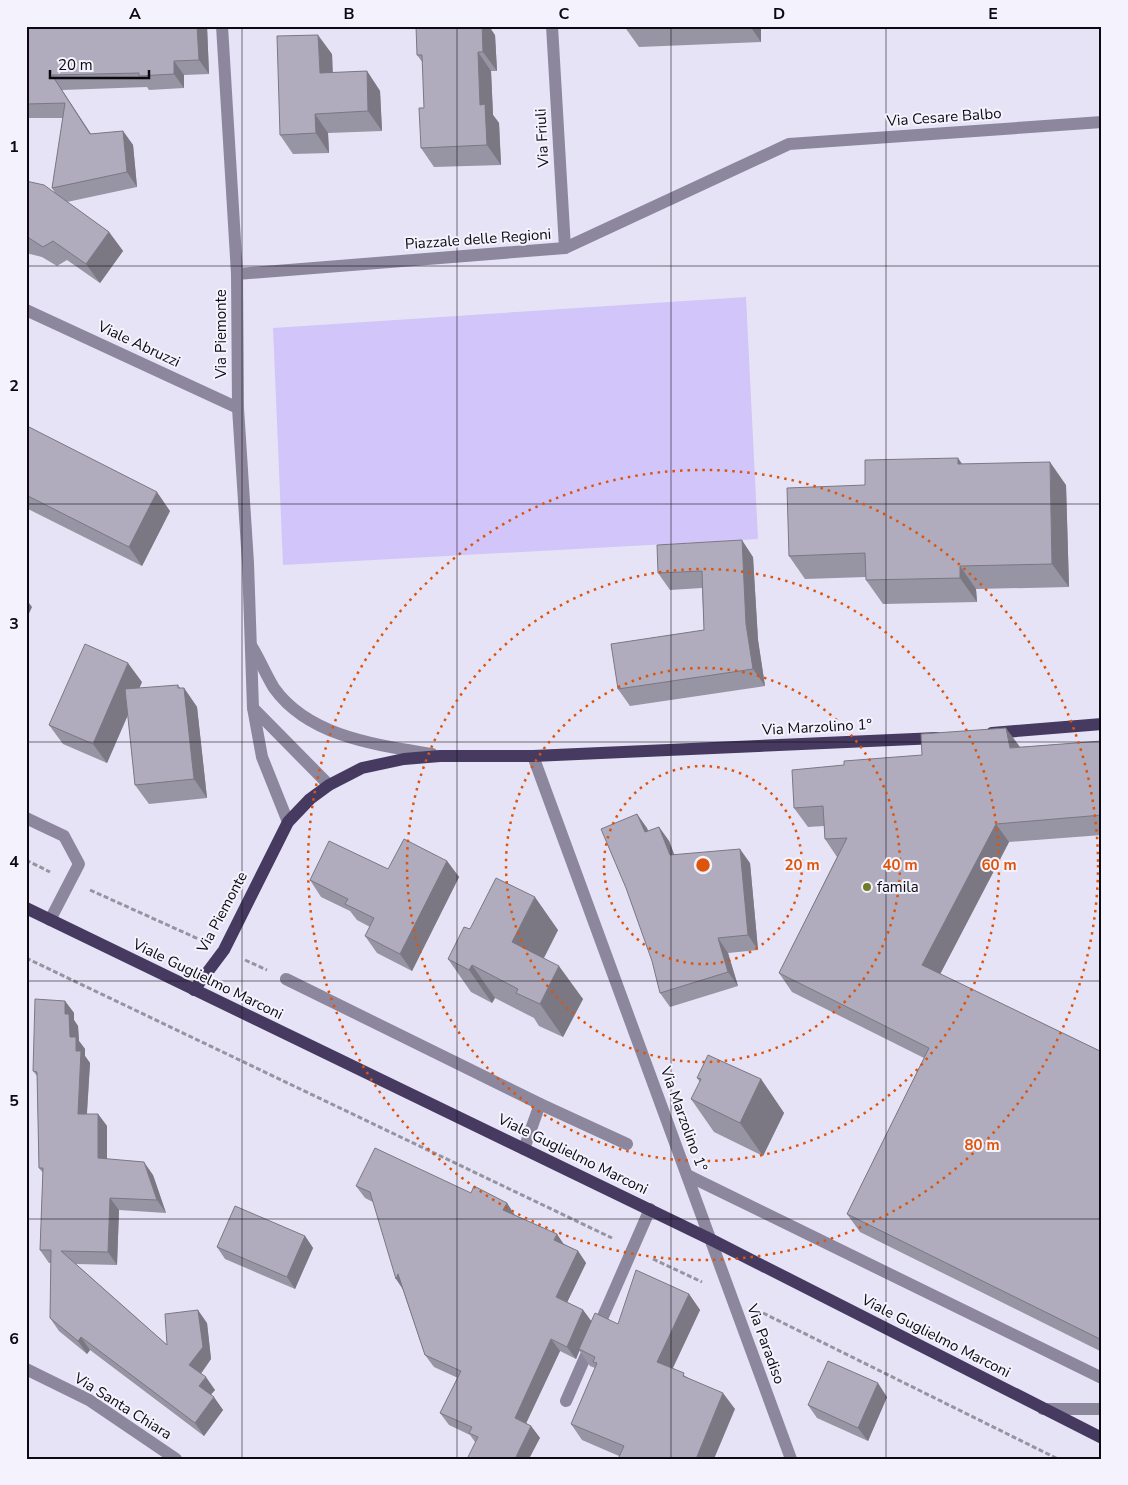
<svg xmlns="http://www.w3.org/2000/svg" width="1128" height="1485" viewBox="0 0 1128 1485" font-family="'Nunito Sans',sans-serif">
  <style>
    .green { fill: #d2c5f9 }
    .lines { fill: none; stroke-linecap: round; stroke-linejoin: round }
    .path { stroke: #9794a2; stroke-width: 3; stroke-dasharray: 5 2.5; stroke-linecap: butt }
    .minor { stroke: #8d879e; stroke-width: 12 }
    .major { stroke: #463a61; stroke-width: 12 }
    .wall { fill: #9794a3 }
    .shaded-wall { fill: #7b7884 }
    .building { fill: #b0acbd; stroke: #7b7884 }
    .grid { fill: none; stroke: #0c0a10; stroke-width: 1; stroke-opacity: 0.55 }
    .ring { fill: none; stroke: #dd550c; stroke-width: 2.5; stroke-dasharray: 2.5 5 }
    .poi-dot { fill: #717c28; stroke: #f4f2fd; stroke-width: 2 }
    .labels { text-anchor: middle; stroke-width: 4; stroke-linejoin: round; paint-order: stroke }
    .street-label { font-size: 15px; fill: #0c0a10; stroke: #f4f2fd }
    .poi-label { font-size: 15px; fill: #0c0a10; stroke: #f4f2fd; text-anchor: start }
    .centre { fill: #dd550c; stroke: #f4f2fd; stroke-width: 2.5 }
    .ring-label { font-size: 15px; text-anchor: middle; font-weight: bold; fill: #dd550c; stroke: #f4f2fd; stroke-width: 4; stroke-linejoin: round; paint-order: stroke }
    .neatline { fill: none; stroke: #0c0a10; stroke-width: 2 }
    .grid-label { font-size: 16px; text-anchor: middle; font-weight: bold; fill: #0c0a10 }
  </style>
  <rect width="100%" height="100%" fill="#e7e3f6"/>
  <!-- green -->
  <path class="green" d="M746,297L758,539L283,565L273,328Z"/>
  <g class="lines">
    <!-- path -->
    <g class="path">
      <path d="M26,860L50,872"/>
      <path d="M90,890L203,941"/>
      <path d="M26,958L612,1238"/>
      <path d="M245,960L267,970"/>
      <path d="M653,1259L702,1282"/>
      <path d="M763,1313L1058,1459"/>
    </g>
    <!-- minor -->
    <g class="minor">
      <path d="M222,26L237,274L238,408L248,563L253,708L262,757L288,822"/>
      <path d="M552,26L565,248"/>
      <path d="M237,274L565,248L789,144L1102,122"/>
      <path d="M26,310L238,408"/>
      <path d="M252,647C260,660 266,675 274,688C309,737 377,745 432,754"/>
      <path d="M253,708L329,785"/>
      <path d="M533,756L791,1459"/>
      <path d="M26,818L64,836L79,864L50,920"/>
      <path d="M286,979L540,1104L627,1144"/>
      <path d="M524,1149L540,1104"/>
      <path d="M687,1175L1102,1378"/>
      <path d="M26,1369L89,1400L176,1459"/>
      <path d="M566,1401L650,1209"/>
      <path d="M1043,1409H1102"/>
    </g>
    <!-- major -->
    <g class="major">
      <path d="M992,733L1102,724"/>
      <path d="M26,908L712,1240L1102,1438"/>
      <path d="M194,990L224,950L288,822L310,799L329,785L362,768L404,759L440,756H533L937,738"/>
    </g>
  </g>
  <!-- wall -->
  <g class="wall">
    <path d="M26,26H207L209,74L184,75V88L149,90L147,87L62,90L91,134L123,131L133,145L137,187L67,202L109,232L123,251L100,283L67,260L57,266L42,257L26,253V181L55,193L52,188L63,118H26Z"/>
    <path d="M624,26H761V42L639,47Z"/>
    <path d="M495,35L497,71H491L493,115L499,123L501,165L434,167L421,148L424,108L423,63L417,55Z"/>
    <path d="M332,54L333,73L367,71L380,91L382,131L328,133L329,153L293,154L280,135Z"/>
    <path d="M26,428L170,511L142,566L26,508Z"/>
    <path d="M962,464L1066,485L1069,587L976,589L977,602L883,604L866,580V577L805,579L789,556L865,485Z"/>
    <path d="M753,557L758,640L765,686L630,706L618,689L704,630L702,588L670,590L658,573Z"/>
    <path d="M142,682L139,688H184L197,707L207,798L149,804L135,785L128,715L107,763L63,744L49,725Z"/>
    <path d="M1102,741V835L1009,842L940,974L1102,1052V1352L860,1232L847,1214L924,1058L792,992L779,973L837,857L825,839L824,826L808,827L794,808L844,765L1020,747Z"/>
    <path d="M637,814L648,831L659,827L669,841L674,855L750,863L758,950L728,953L738,986L670,1007L660,993Z"/>
    <path d="M447,861L459,877L412,971L377,953L365,936L370,927L357,920L350,911L321,897L310,880Z"/>
    <path d="M470,929L558,930L544,958L583,999L563,1037L539,1026L534,1018L495,998L492,1003L471,992L448,959Z"/>
    <path d="M65,1001L74,1013V1020L78,1026L79,1041L85,1049V1056L90,1063L87,1114H98L107,1126V1159L153,1175L166,1213L119,1210L117,1265L76,1264L167,1345L207,1323L211,1359L201,1374L215,1390L211,1394L223,1410L204,1436L90,1350L87,1354L59,1331L50,1318L51,1263H49L40,1250L43,1173L39,1168L37,1076L33,1071Z"/>
    <path d="M697,1078L761,1079L784,1113L763,1156L714,1132L691,1099L700,1082Z"/>
    <path d="M356,1186L471,1193L507,1203L515,1215L564,1244L578,1251L586,1263L567,1302L583,1310L591,1321L618,1324L689,1294L700,1310L673,1368L735,1409L619,1456L582,1440L571,1424L595,1368L590,1366L579,1350L576,1359L560,1351L526,1423L531,1426L540,1438L475,1442L470,1435L449,1425L440,1413L458,1378L434,1367L425,1355L373,1202L365,1198Z"/>
    <path d="M305,1236L313,1248L295,1289L225,1259L217,1247Z"/>
    <path d="M887,1397L868,1441L817,1418L808,1405Z"/>
  </g>
  <!-- shaded-wall -->
  <g class="shaded-wall">
    <path d="M197,26H207L209,74L199,60Z"/>
    <path d="M482,26H489L495,35L497,71L483,52Z"/>
    <path d="M750,26H761V42Z"/>
    <path d="M318,35L332,54L333,92L320,73Z"/>
    <path d="M478,52L491,71L493,115L499,123L501,165L487,145L480,105Z"/>
    <path d="M174,61L184,75V88L174,74Z"/>
    <path d="M367,71L380,91L382,131L368,111Z"/>
    <path d="M52,75L62,90L100,148L90,134Z"/>
    <path d="M315,114L328,133L329,153L316,133Z"/>
    <path d="M123,131L133,145L137,187L127,172Z"/>
    <path d="M109,232L123,251L100,283L86,264Z"/>
    <path d="M958,458L974,481L958,464Z"/>
    <path d="M1050,462L1066,485L1069,587L1052,564Z"/>
    <path d="M157,492L170,511L142,566L129,547Z"/>
    <path d="M742,540L753,557L758,640L765,686L753,669L746,624Z"/>
    <path d="M960,566L976,589L977,602L960,578Z"/>
    <path d="M26,599L32,607L26,620Z"/>
    <path d="M128,663L142,682L107,763L93,744Z"/>
    <path d="M178,685L184,694V688L197,707L207,798L194,779Z"/>
    <path d="M1006,728L1020,747L1010,748Z"/>
    <path d="M637,814L647,828L655,847L645,832Z"/>
    <path d="M996,824L1009,842L935,984L922,965Z"/>
    <path d="M659,827L669,841L680,869L670,855Z"/>
    <path d="M740,849L750,863L758,950L748,935Z"/>
    <path d="M447,861L459,877L412,971L400,954Z"/>
    <path d="M535,897L558,930L535,975L512,942Z"/>
    <path d="M718,938L728,953L738,986L728,972Z"/>
    <path d="M472,965L495,998L492,1003L469,970Z"/>
    <path d="M559,966L583,999L563,1037L540,1004Z"/>
    <path d="M65,1001L74,1013V1020L78,1026L79,1041L85,1049V1056L90,1063L86,1126L78,1114L76,1051L70,1037L65,1014Z"/>
    <path d="M761,1079L784,1113L763,1156L740,1123Z"/>
    <path d="M98,1114L107,1126V1170L98,1158Z"/>
    <path d="M144,1162L153,1175L166,1213L157,1200Z"/>
    <path d="M110,1198L119,1210L117,1265L108,1252Z"/>
    <path d="M507,1203L515,1216L503,1210Z"/>
    <path d="M557,1234L565,1246L554,1240Z"/>
    <path d="M305,1236L313,1248L295,1289L287,1277Z"/>
    <path d="M578,1251L586,1263L564,1309L556,1297Z"/>
    <path d="M398,1274L404,1291L396,1279Z"/>
    <path d="M689,1294L700,1310L668,1378L657,1362Z"/>
    <path d="M198,1310L207,1323L211,1359L198,1377L189,1365Z"/>
    <path d="M583,1310L592,1322L576,1359L567,1347Z"/>
    <path d="M81,1337L90,1350L87,1354L78,1341Z"/>
    <path d="M551,1339L560,1351L523,1430L515,1418Z"/>
    <path d="M206,1377L215,1390L208,1398L199,1386Z"/>
    <path d="M878,1383L887,1397L868,1441L858,1428Z"/>
    <path d="M723,1393L735,1409L714,1459H696Z"/>
    <path d="M214,1397L223,1410L204,1436L195,1423Z"/>
    <path d="M531,1426L540,1438L529,1459H515Z"/>
  </g>
  <!-- building -->
  <g class="building">
    <path d="M26,26H197L199,60L174,61V74L139,76V73L52,75L90,134L123,131L127,172L52,188L65,103L26,104Z"/>
    <path d="M416,26H482L483,52H478L480,105L485,104L487,145L421,148L419,108H424L422,55H417Z"/>
    <path d="M318,35L320,73L367,71L368,111L315,114L316,133L280,135L277,36Z"/>
    <path d="M26,181L44,185L109,232L86,264L53,241L43,247L29,238L26,237Z"/>
    <path d="M27,426L157,492L129,547L26,495V428Z"/>
    <path d="M958,458V464L1050,462L1052,564L960,566V578L866,580L865,553L789,556L787,488L865,485V460Z"/>
    <path d="M742,540L746,624L753,669L618,689L611,644L704,630L702,571L658,573L657,545Z"/>
    <path d="M85,644L128,663L93,744L49,725Z"/>
    <path d="M178,685V688H184L194,779L135,785L125,689Z"/>
    <path d="M1006,728L1010,748L1102,741V815L996,824L922,965L1102,1052V1340L847,1214L929,1048L779,973L847,838L825,839L823,806L794,808L792,770L844,765V761L922,755L921,734Z"/>
    <path d="M637,814L645,832L659,827L670,855L740,849L748,935L718,938L728,972L660,993L652,961L626,888L601,829Z"/>
    <path d="M404,839L447,861L400,954L365,936L374,918L345,904L348,899L310,880L329,841L388,869Z"/>
    <path d="M496,878L535,897L512,942L559,966L540,1004L516,993L518,989L472,965L469,970L448,959L464,927L470,929Z"/>
    <path d="M35,999L65,1001V1014H69L70,1037H76V1051H81L78,1114H98V1158L144,1162L157,1200L110,1198L108,1252L61,1251L167,1345L165,1314L198,1310L203,1347L189,1365L206,1377L199,1386L214,1397L195,1423L81,1337L78,1341L50,1318L51,1250H40L43,1168H39L37,1072L33,1071Z"/>
    <path d="M708,1055L761,1079L740,1123L691,1099L701,1079L697,1078Z"/>
    <path d="M375,1148L471,1193L474,1186L507,1203L503,1210L557,1234L554,1240L578,1251L556,1297L583,1310L567,1347L551,1339L515,1418L531,1426L515,1459H467L478,1437L469,1433L472,1427L440,1413L461,1371L425,1355L398,1274L396,1279L370,1192L356,1186Z"/>
    <path d="M235,1206L305,1236L287,1277L217,1247Z"/>
    <path d="M636,1270L689,1294L657,1362L684,1373L683,1376L723,1393L696,1459H618L624,1446L571,1424L597,1363L593,1362L595,1357L579,1349L595,1313L618,1324Z"/>
    <path d="M828,1361L878,1383L858,1428L808,1405Z"/>
  </g>
  <!-- grid -->
  <path class="grid" d="M242,26V1459M457,26V1459M671,26V1459M886,26V1459M26,266H1102M26,504H1102M26,742H1102M26,981H1102M26,1219H1102"/>
  <!-- distance rings -->
  <g class="ring">
    <circle cx="703" cy="865" r="99"/>
    <circle cx="703" cy="865" r="197"/>
    <circle cx="703" cy="865" r="296"/>
    <circle cx="703" cy="865" r="395"/>
  </g>
  <!-- markers -->
  <circle class="poi-dot" cx="867" cy="887" r="5"/>
  <g class="labels">
    <!-- street labels -->
    <g class="street-label">
      <text transform="translate(944 117) rotate(-4)" y="5">Via Cesare Balbo</text>
      <text transform="translate(542 138) rotate(-93)" y="5">Via Friuli</text>
      <text transform="translate(478 239) rotate(-4)" y="5">Piazzale delle Regioni</text>
      <text transform="translate(221 334) rotate(-90)" y="5">Via Piemonte</text>
      <text transform="translate(139 344) rotate(25)" y="5">Viale Abruzzi</text>
      <text transform="translate(817 727) rotate(-3)" y="5">Via Marzolino 1°</text>
      <text transform="translate(222 912) rotate(-62)" y="5">Via Piemonte</text>
      <text transform="translate(208 979) rotate(26)" y="5">Viale Guglielmo Marconi</text>
      <text transform="translate(684 1119) rotate(70)" y="5">Via Marzolino 1°</text>
      <text transform="translate(573 1154) rotate(26)" y="5">Viale Guglielmo Marconi</text>
      <text transform="translate(936 1336) rotate(27)" y="5">Viale Guglielmo Marconi</text>
      <text transform="translate(766 1344) rotate(70)" y="5">Via Paradiso</text>
      <text transform="translate(123 1406) rotate(32)" y="5">Via Santa Chiara</text>
    </g>
    <!-- poi labels -->
    <g class="poi-label">
      <text x="877" y="892">famila</text>
    </g>
  </g>
  <circle cx="703" cy="865" r="8" class="centre"/>
  <g class="ring-label">
    <text x="802" y="870">20 m</text>
    <text x="900" y="870">40 m</text>
    <text x="999" y="870">60 m</text>
    <text x="982" y="1150">80 m</text>
  </g>
  <!-- border -->
  <rect width="1128" height="1485" fill="none" stroke="#f4f2fd" stroke-width="55"/>
  <!-- scale -->
  <path d="M50 70v8h99v-8" fill="none" stroke="#0c0a10" stroke-width="2.5"/>
  <text x="58" y="70" font-size="15" fill="#0c0a10" stroke="#f4f2fd" stroke-width="4" paint-order="stroke">20 m</text>
  <rect x="28" y="28" width="1072" height="1430" class="neatline"/>
  <g class="grid-label">
    <text x="135" y="19">A</text>
    <text x="349" y="19">B</text>
    <text x="564" y="19">C</text>
    <text x="779" y="19">D</text>
    <text x="993" y="19">E</text>
    <text x="14" y="152">1</text>
    <text x="14" y="391">2</text>
    <text x="14" y="629">3</text>
    <text x="14" y="867">4</text>
    <text x="14" y="1106">5</text>
    <text x="14" y="1344">6</text>
  </g>
</svg>
